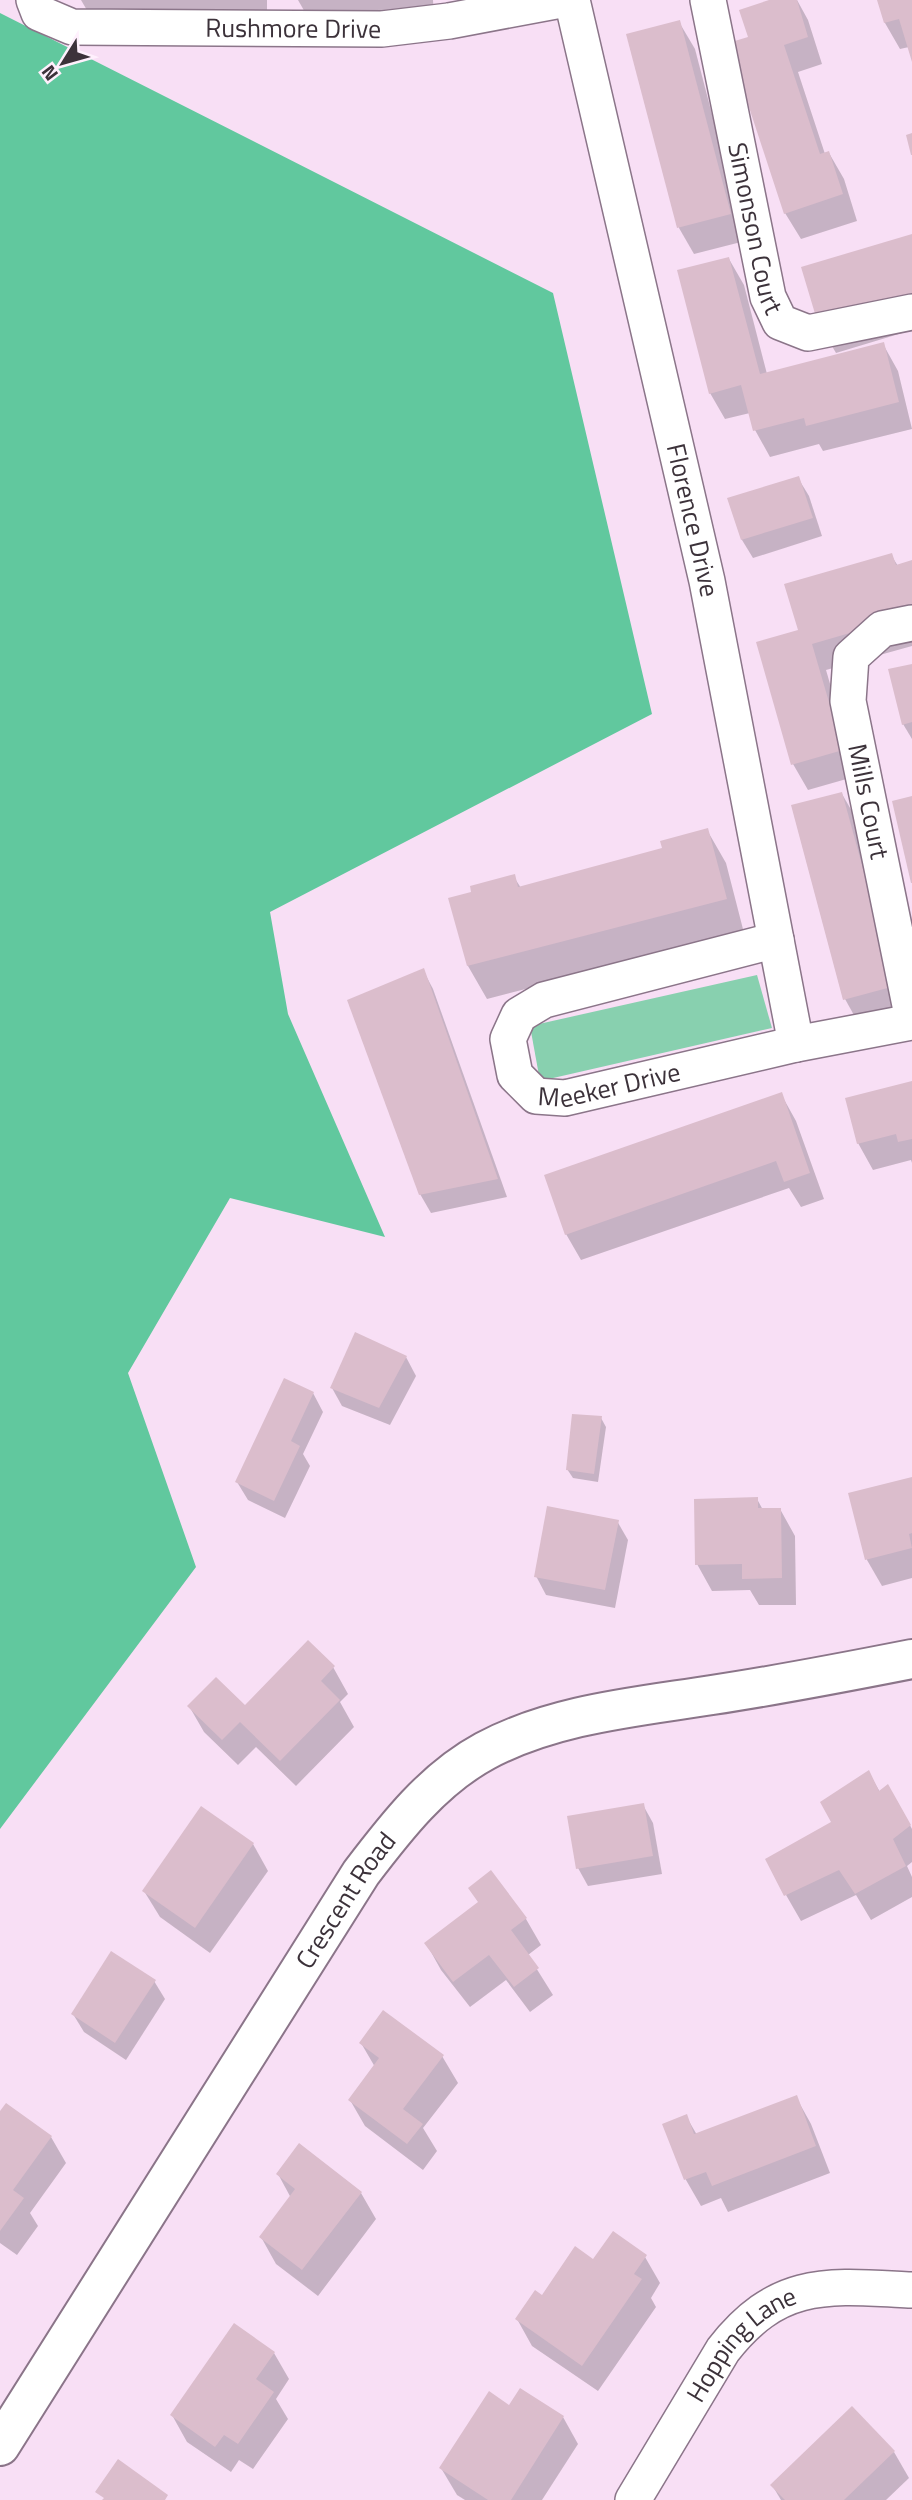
<svg xmlns="http://www.w3.org/2000/svg" width="912" height="2500" viewBox="0 0 912 2500" font-family="'Titillium Web',sans-serif">
  <style>
    .green { fill: #88d0af }
    .forest { fill: #61c89e }
    .shadow { fill: #0003 }
    .building { fill: #dbbdcc }
    .lines { fill: none; stroke-linecap: round; stroke-linejoin: round }
    .minor-casing { stroke: #8b7589; stroke-width: 38 }
    .tertiary-casing { stroke: #8b7589; stroke-width: 42 }
    .minor { stroke: #fff; stroke-width: 35 }
    .tertiary { stroke: #fff; stroke-width: 38 }
    .labels { text-anchor: middle; stroke-width: 6; stroke-linejoin: round; paint-order: stroke }
    .street-label { font-size: 26px; fill: #3c323a; stroke: #fff0fd }
  </style>
  <rect width="100%" height="100%" fill="#f8dff5"/>
  <!-- green -->
  <path class="green" d="M757,975L772,1028L540,1081L530,1026Z"/>
  <!-- forest -->
  <path class="forest" d="M0,13L553,293L652,714L270,912L288,1014L385,1237L230,1198L128,1373L196,1567L0,1829Z"/>
  <!-- shadow -->
  <g class="shadow">
    <path d="M81,0H267V17L95,24Z"/>
    <path d="M298,0H433L434,17L310,21Z"/>
    <path d="M774,0H797L808,20L822,64L798,72L825,154L829,153L844,179L857,221L801,239L785,213L750,38Z"/>
    <path d="M879,0H912V59L909,47L900,49L885,23Z"/>
    <path d="M679,22L695,49L745,241L694,254L679,228L628,35Z"/>
    <path d="M912,236V330L836,353L821,327Z"/>
    <path d="M729,259L744,285L767,374L883,344L898,371L912,429L823,451L819,444L770,457L755,430L750,413L725,419L710,393Z"/>
    <path d="M798,478L809,496L822,536L753,558L742,540L729,500Z"/>
    <path d="M891,555L898,566L912,562V646L826,670L857,776L808,790L793,764L800,631Z"/>
    <path d="M912,665V739L903,724Z"/>
    <path d="M842,794L857,820L909,1013L860,1026L845,999Z"/>
    <path d="M707,830L726,863L744,933L487,999L468,966L473,893L514,877L521,888L665,850Z"/>
    <path d="M423,970L433,989L507,1197L431,1213L420,1194Z"/>
    <path d="M912,1082V1163L911,1160L873,1170L858,1143Z"/>
    <path d="M781,1094L796,1121L824,1199L801,1207L789,1188L581,1260L566,1234Z"/>
    <path d="M406,1357L416,1376L390,1425L342,1406L332,1388Z"/>
    <path d="M313,1393L323,1412L303,1454L310,1466L285,1518L248,1500L237,1482Z"/>
    <path d="M601,1418L606,1427L598,1482L573,1478L567,1469Z"/>
    <path d="M912,1478V1578L882,1586L867,1560L850,1494Z"/>
    <path d="M757,1499L763,1510L780,1509L795,1536L796,1605H759L750,1590L712,1591L697,1564Z"/>
    <path d="M617,1521L628,1540L615,1608L546,1595L536,1576Z"/>
    <path d="M333,1667L348,1694L340,1702L354,1727L296,1786L256,1747L238,1765L204,1732L189,1706L245,1708Z"/>
    <path d="M869,1773L880,1792L903,1812L912,1829V1862L907,1866L912,1877V1897L871,1920L856,1895L801,1921L786,1895Z"/>
    <path d="M643,1805L653,1823L662,1874L588,1886L578,1868Z"/>
    <path d="M253,1844L268,1871L210,1953L160,1917L144,1891Z"/>
    <path d="M491,1872L526,1919L541,1945L528,1955L553,1995L530,2012L506,1980L470,2007L441,1970L426,1943L479,1903L470,1888Z"/>
    <path d="M154,1981L165,1999L126,2060L84,2032L73,2014Z"/>
    <path d="M361,2043L442,2056L458,2083L423,2128L437,2151L423,2170L365,2126L350,2100L375,2067Z"/>
    <path d="M796,2097L811,2124L830,2173L728,2212L721,2198L701,2206L686,2180L665,2125L686,2116L697,2135Z"/>
    <path d="M0,2114L51,2137L66,2163L30,2213L38,2226L17,2255L0,2243Z"/>
    <path d="M278,2174L361,2193L376,2219L318,2296L276,2264L261,2237L291,2198Z"/>
    <path d="M645,2257L660,2283L651,2298L656,2307L598,2391L532,2346L517,2319L542,2297L594,2262Z"/>
    <path d="M274,2353L289,2379L276,2399L288,2419L253,2469L239,2460L231,2472L187,2442L172,2415Z"/>
    <path d="M510,2408L563,2417L578,2444L542,2500H465L457,2495L441,2468Z"/>
    <path d="M894,2452L909,2478L886,2500H781L772,2485Z"/>
  </g>
  <!-- building -->
  <g class="building">
    <path d="M769,0H797L808,37L784,45L820,154L829,151L843,194L784,214L728,43L748,37L739,10Z"/>
    <path d="M877,0H912V62L899,19L884,23Z"/>
    <path d="M680,20L731,214L677,228L626,34Z"/>
    <path d="M912,133V155H911L906,135Z"/>
    <path d="M912,234V299L819,327L801,267Z"/>
    <path d="M729,257L760,374L884,342L899,402L806,426L804,418L753,431L741,385L709,394L677,270Z"/>
    <path d="M799,476L813,518L741,540L727,498Z"/>
    <path d="M892,553L896,565L912,560V615L812,644L843,750L791,765L756,642L798,630L784,584Z"/>
    <path d="M912,664V722L902,725L888,669Z"/>
    <path d="M842,792L895,986L843,1000L791,805Z"/>
    <path d="M912,796V883H911L892,801Z"/>
    <path d="M708,828L727,899L467,966L448,898L471,892L470,886L515,874L518,887L662,848L660,841Z"/>
    <path d="M424,968L498,1179L419,1195L347,1000Z"/>
    <path d="M912,1081V1139L898,1142L896,1134L857,1144L845,1098Z"/>
    <path d="M782,1092L810,1173L784,1182L776,1161L565,1235L544,1175Z"/>
    <path d="M355,1332L407,1356L379,1408L330,1388Z"/>
    <path d="M284,1378L314,1392L291,1441L300,1446L274,1501L235,1482Z"/>
    <path d="M572,1414L602,1416L594,1474L566,1470Z"/>
    <path d="M912,1477V1533L909,1534L912,1548L865,1560L848,1493Z"/>
    <path d="M758,1497V1508H781L782,1578L742,1579V1564L695,1565L694,1499Z"/>
    <path d="M547,1506L619,1520L605,1590L534,1577Z"/>
    <path d="M308,1640L335,1666L321,1681L340,1700L280,1761L240,1722L222,1740L187,1706L216,1677L245,1705Z"/>
    <path d="M869,1770L879,1791L888,1784L911,1825L893,1839L906,1866L855,1894L839,1870L784,1896L765,1859L831,1822L820,1802Z"/>
    <path d="M644,1803L653,1856L576,1869L567,1816Z"/>
    <path d="M201,1806L254,1843L195,1928L142,1891Z"/>
    <path d="M491,1870L527,1918L511,1930L539,1968L514,1987L489,1955L453,1982L424,1943L478,1902L468,1888Z"/>
    <path d="M111,1951L156,1980L115,2043L71,2014Z"/>
    <path d="M383,2010L444,2055L403,2109L423,2124L407,2144L348,2100L379,2058L359,2043Z"/>
    <path d="M797,2095L816,2146L712,2186L706,2172L684,2180L662,2124L687,2114L694,2134Z"/>
    <path d="M6,2103L52,2136L13,2190L24,2198L0,2231V2111Z"/>
    <path d="M299,2143L362,2192L302,2270L259,2237L295,2189L276,2174Z"/>
    <path d="M613,2231L647,2255L634,2274L642,2279L582,2366L515,2319L535,2290L542,2295L575,2246L593,2259Z"/>
    <path d="M234,2323L275,2352L256,2379L274,2392L238,2444L224,2435L215,2447L170,2415Z"/>
    <path d="M520,2388L564,2416L511,2500H488L439,2468L489,2391L509,2405Z"/>
    <path d="M852,2406L895,2451L844,2500H785L770,2485Z"/>
    <path d="M118,2459L168,2495L165,2500H102L104,2498L95,2492Z"/>
  </g>
  <g class="lines">
    <!-- minor casing -->
    <g class="minor-casing">
      <g id="minor">
        <path id="s1" d="M34,0L39,13L72,27L382,29L449,21L561,0"/>
        <path id="s2" d="M572,0L707,581L796,1044"/>
        <path id="s3" d="M708,0L768,297L780,322L808,333L912,312"/>
        <path id="s4" d="M912,623L882,629L851,657L848,701L912,1015"/>
        <path id="s5" d="M776,940L544,1000L519,1015L508,1039L515,1075L536,1096L565,1098L796,1044L912,1022"/>
        <path id="s6" d="M633,2500L723,2350C779,2278 829,2286 912,2290"/>
      </g>
    </g>
    <!-- tertiary casing -->
    <g class="tertiary-casing">
      <g id="tertiary">
        <path id="s7" d="M0,2446L361,1873C396,1827 433,1779 485,1751C554,1714 636,1707 712,1695C779,1685 846,1672 912,1659"/>
      </g>
    </g>
    <!-- minor -->
    <use href="#minor" class="minor"/>
    <!-- tertiary -->
    <use href="#tertiary" class="tertiary"/>
  </g>
  <g class="labels">
    <!-- street labels -->
    <g class="street-label">
      <text dy="9" stroke="none"><textPath href="#s1" startOffset="271">Rushmore Drive</textPath></text>
      <text dy="9" stroke="none"><textPath href="#s3" startOffset="233">Simonson Court</textPath></text>
      <text dy="9" stroke="none"><textPath href="#s2" startOffset="534">Florence Drive</textPath></text>
      <text dy="9" stroke="none"><textPath href="#s4" startOffset="219">Mills Court</textPath></text>
      <text dy="9" stroke="none"><textPath href="#s5" startOffset="436">Meeker Drive</textPath></text>
      <text dy="9" stroke="none"><textPath href="#s7" startOffset="646">Crescent Road</textPath></text>
      <text dy="9" stroke="none"><textPath href="#s6" startOffset="192">Hopping Lane</textPath></text>
    </g>
  </g>
  <!-- north arrow -->
  <g transform="translate(63 63) rotate(233)" stroke="#fff0fd" stroke-width="5" paint-order="stroke">
  <path d="M0-5L12 26L0 18L-12 26Z" fill="#3c323a"/>
  <text y="-10" font-size="19" font-weight="bold" text-anchor="middle" fill="#3c323a">N</text>
  </g>
</svg>
